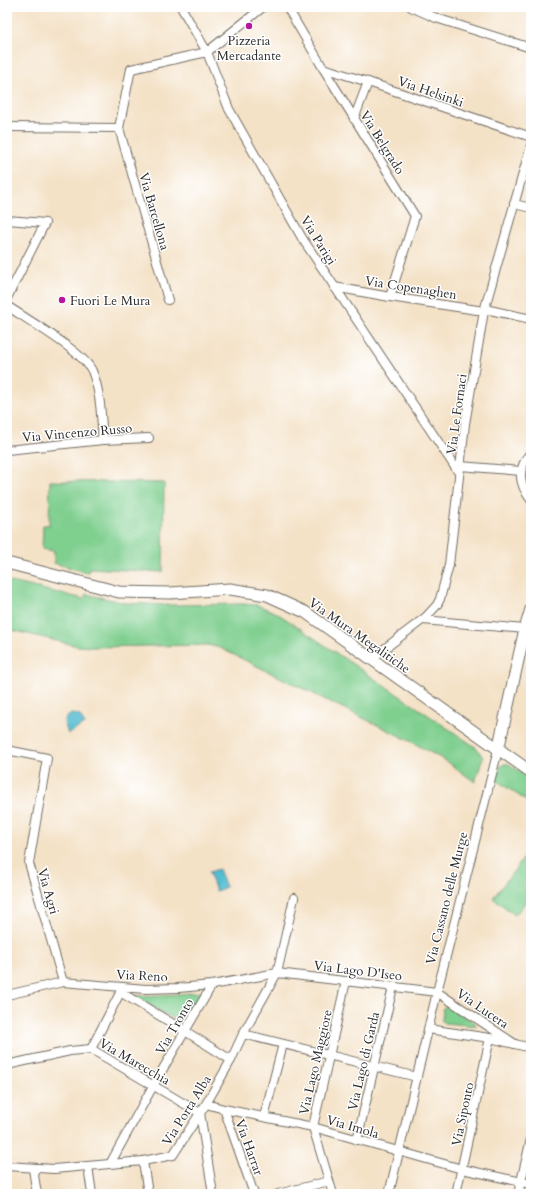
<svg xmlns="http://www.w3.org/2000/svg" width="538" height="1201" viewBox="0 0 538 1201" font-family="Cardo,serif">
  <style>
    .green { fill: #7fcf8f; stroke: #557d5d }
    .water { fill: #54bdd1; stroke: #40747e }
    .lines { fill: none; stroke-linecap: round; stroke-linejoin: round }
    .street-casing { stroke: #716b62; stroke-width: 10 }
    .secondary-casing { stroke: #716b62; stroke-width: 13 }
    .street { stroke: #fff; stroke-width: 8 }
    .secondary { stroke: #fff; stroke-width: 11 }
    .poi-dot { fill: #b5179e; stroke: #fff; stroke-width: 1.5 }
    .labels { text-anchor: middle; stroke-width: 3; stroke-linejoin: round; paint-order: stroke }
    .poi-label { font-size: 13px; fill: #2b2b2b; stroke: #fff }
    .street-label { font-size: 13px; fill: #2b2b2b; stroke: #fff }
  </style>
  <rect width="100%" height="100%" fill="#fff"/>
  <filter id="ink" filterUnits="userSpaceOnUse"><feTurbulence type="fractalNoise" baseFrequency=".025" numOctaves="2"/><feDisplacementMap in="SourceGraphic" scale="8" xChannelSelector="R" yChannelSelector="G"/><feConvolveMatrix kernelMatrix="1 2 1 2 8 2 1 2 1" color-interpolation-filters="sRGB"/></filter>
  <filter id="wash" filterUnits="userSpaceOnUse"><feTurbulence type="fractalNoise" baseFrequency=".012" numOctaves="4" result="noise"/><feDisplacementMap in="SourceGraphic" scale="16" xChannelSelector="R" yChannelSelector="G"/><feGaussianBlur stdDeviation="0.9" result="paint"/><feColorMatrix in="noise" values="0 0 0 0 0 0 0 0 0 0 0 0 0 0 0 0 0 1.4 0 .05"/><feComposite in="paint" operator="in"/></filter>
  <g filter="url(#wash)">
    <rect width="100%" height="100%" fill="#f4e2c7"/>
    <!-- green -->
    <g class="green">
      <path d="M50,481L164,483L163,572L89,568L88,573L54,563V551L42,549L43,525H49Z"/>
      <path d="M7,581L84,599L86,594L126,603L166,605L242,604L257,605L277,613L477,748L483,758L475,782L446,761L410,741L220,648L208,645L92,647L78,646L7,629Z"/>
      <path d="M504,764H509L531,779V804L496,780L500,767Z"/>
      <path d="M530,850L531,851V896L515,915L493,898Z"/>
      <path d="M202,992L183,1024L133,996L165,995Z"/>
      <path d="M446,1006L449,1007L475,1023L476,1026L444,1023L442,1021L443,1008Z"/>
    </g>
    <!-- water -->
    <g class="water">
      <path d="M71,714L79,715L85,724L68,734L64,723L66,718Z"/>
      <path d="M219,869L226,887L216,891L209,872Z"/>
    </g>
  </g>
  <g filter="url(#ink)">
    <g class="lines">
      <!-- street casing -->
      <g class="street-casing">
        <g id="street">
          <path d="M181,7L207,52L229,109L302,238L459,473"/>
          <path d="M287,7L323,68L415,216L390,297"/>
          <path d="M411,7L436,18L531,48"/>
          <path d="M323,68L368,82L531,137"/>
          <path d="M354,119L368,82"/>
          <path d="M7,127L119,128L131,69L207,52L263,7"/>
          <path d="M119,128L168,300"/>
          <path d="M514,204L531,208"/>
          <path d="M7,220L45,223L7,298"/>
          <path d="M334,287L390,297L484,311"/>
          <path d="M7,306C25,318 85,353 92,371C101,392 101,417 103,440"/>
          <path d="M485,309L531,319"/>
          <path d="M7,450L103,440L149,438"/>
          <path d="M531,452C517,469 518,483 531,500"/>
          <path d="M460,466L521,471"/>
          <path d="M423,620L525,629"/>
          <path d="M371,659L426,617L437,605L440,599L449,565L465,424L484,311L531,145"/>
          <path d="M7,750L47,758L29,863L63,982"/>
          <path d="M120,992L185,1031L231,1060"/>
          <path d="M7,995L63,982L146,989L178,988L212,985L277,973L437,992L515,1044"/>
          <path d="M428,1029L490,1038L531,1048"/>
          <path d="M243,1034L417,1077"/>
          <path d="M91,1049L122,989"/>
          <path d="M7,1065L70,1051L91,1049L200,1113L213,1194"/>
          <path d="M206,1104L224,1109L313,1127L462,1169L531,1184"/>
          <path d="M224,1109L254,1194"/>
          <path d="M264,1117L283,1044"/>
          <path d="M357,1140L393,987"/>
          <path d="M143,1161L148,1194"/>
          <path d="M110,1164L153,1086L212,985"/>
          <path d="M7,1166L54,1169L143,1161L173,1155L206,1104L231,1060L243,1034L277,973L294,898"/>
          <path d="M88,1166L92,1194"/>
          <path d="M33,1169L37,1194"/>
          <path d="M278,1194L329,1181"/>
          <path d="M333,1194L313,1127L346,981"/>
          <path d="M389,1194L437,992L498,750"/>
          <path d="M456,1194L490,1038"/>
          <path d="M518,1194L531,1139"/>
        </g>
      </g>
      <!-- secondary casing -->
      <g class="secondary-casing">
        <g id="secondary">
          <path d="M7,563L119,592L170,593L230,589L267,595L305,612L531,772"/>
          <path d="M498,750L525,629L531,609"/>
        </g>
      </g>
      <!-- street -->
      <use href="#street" class="street"/>
      <!-- secondary -->
      <use href="#secondary" class="secondary"/>
    </g>
  </g>
  <!-- markers -->
  <g class="poi-dot">
    <circle cx="249" cy="26" r="4"/>
    <circle cx="62" cy="300" r="4"/>
  </g>
  <g class="labels">
    <!-- poi labels -->
    <g class="poi-label">
      <text x="249" y="45">Pizzeria<tspan x="249" dy="15">Mercadante</tspan></text>
      <text x="70" y="305" text-anchor="start">Fuori Le Mura</text>
    </g>
    <!-- street labels -->
    <g class="street-label">
      <text transform="translate(431 91) rotate(19)" y="5">Via Helsinki</text>
      <text transform="translate(383 142) rotate(58)" y="5">Via Belgrado</text>
      <text transform="translate(155 211) rotate(74)" y="5">Via Barcellona</text>
      <text transform="translate(319 240) rotate(58)" y="5">Via Parigi</text>
      <text transform="translate(411 287) rotate(9)" y="5">Via Copenaghen</text>
      <text transform="translate(456 414) rotate(-82)" y="5">Via Le Fornaci</text>
      <text transform="translate(77 432) rotate(-5)" y="5">Via Vincenzo Russo</text>
      <text transform="translate(360 635) rotate(35)" y="5">Via Mura Megalitiche</text>
      <text transform="translate(49 891) rotate(74)" y="5">Via Agri</text>
      <text transform="translate(446 898) rotate(-76)" y="5">Via Cassano delle Murge</text>
      <text transform="translate(358 970) rotate(7)" y="5">Via Lago D'Iseo</text>
      <text transform="translate(142 975) rotate(3)" y="5">Via Reno</text>
      <text transform="translate(483 1008) rotate(34)" y="5">Via Lucera</text>
      <text transform="translate(174 1026) rotate(-60)" y="5">Via Tronto</text>
      <text transform="translate(135 1061) rotate(30)" y="5">Via Marecchia</text>
      <text transform="translate(363 1061) rotate(-77)" y="5">Via Lago di Garda</text>
      <text transform="translate(315 1062) rotate(-77)" y="5">Via Lago Maggiore</text>
      <text transform="translate(186 1110) rotate(-58)" y="5">Via Porta Alba</text>
      <text transform="translate(462 1114) rotate(-78)" y="5">Via Siponto</text>
      <text transform="translate(353 1126) rotate(16)" y="5">Via Imola</text>
      <text transform="translate(250 1147) rotate(70)" y="5">Via Harrar</text>
    </g>
  </g>
  <!-- margin -->
  <rect width="538" height="1201" fill="none" stroke="#fff" stroke-width="24"/>
</svg>
